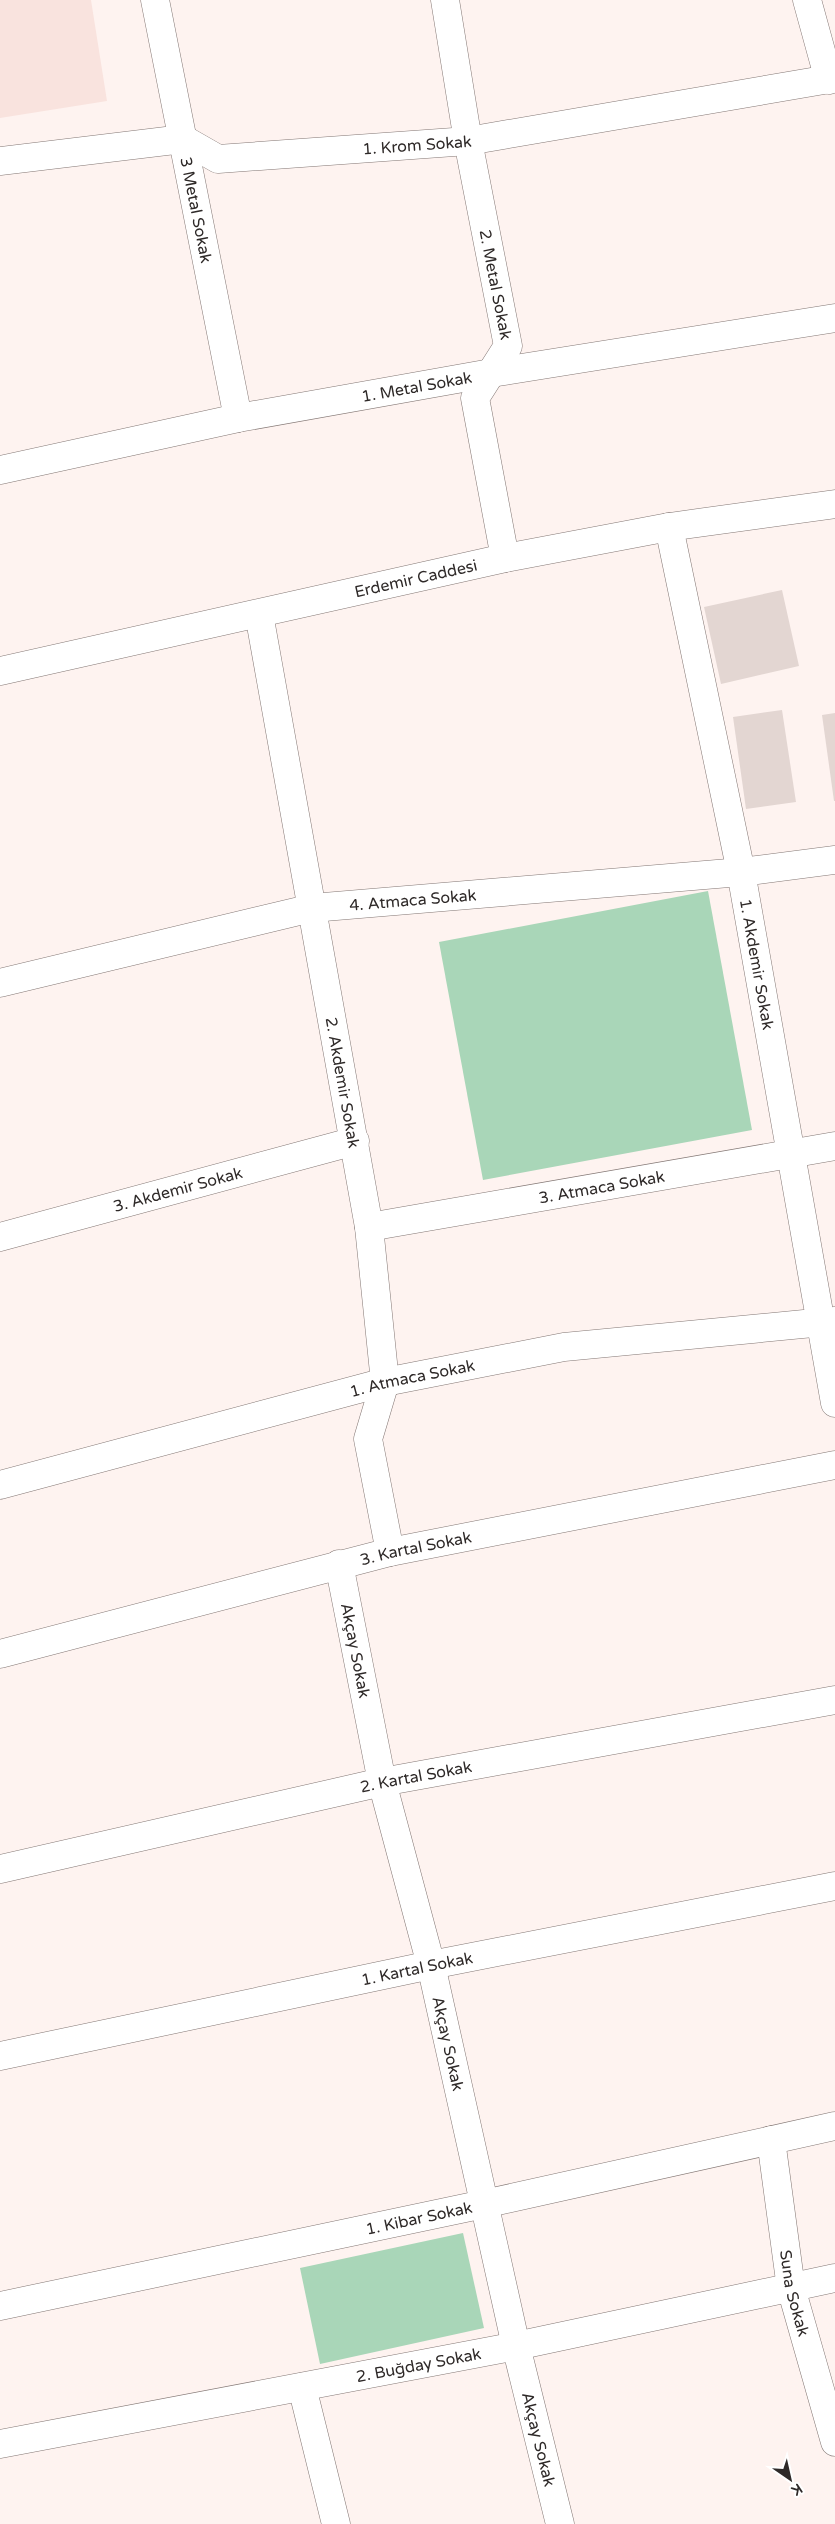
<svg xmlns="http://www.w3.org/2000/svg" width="835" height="2524" viewBox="0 0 835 2524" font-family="'Varela Round',sans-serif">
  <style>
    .built { fill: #f9e3de }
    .green { fill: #a9d6b8 }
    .building { fill: #e3d6d2 }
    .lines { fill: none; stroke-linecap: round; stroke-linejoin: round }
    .minor-casing { stroke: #837774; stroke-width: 29 }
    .minor { stroke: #fff; stroke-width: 28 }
    .labels { text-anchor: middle; stroke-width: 4.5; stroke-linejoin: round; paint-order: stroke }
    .street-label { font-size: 16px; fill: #2e2928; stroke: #fff }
  </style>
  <rect width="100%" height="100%" fill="#fef3f0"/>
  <!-- built -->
  <path class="built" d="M0,0H91L107,101L0,118Z"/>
  <!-- green -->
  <g class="green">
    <path d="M708,891L752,1130L483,1180L439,942Z"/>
    <path d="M463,2233L484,2328L320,2364L300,2268Z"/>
  </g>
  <!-- building -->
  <g class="building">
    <path d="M782,590L799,666L721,684L704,607Z"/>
    <path d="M782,710L796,802L746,809L733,717Z"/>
    <path d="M835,713V801H834L822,715Z"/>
  </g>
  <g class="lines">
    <!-- minor casing -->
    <g class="minor-casing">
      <g id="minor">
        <path id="s1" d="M155,0L238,418"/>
        <path id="s2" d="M445,0L468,141L508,346L475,398L505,558"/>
        <path d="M807,0L829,80"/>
        <path id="s3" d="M0,161L183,139L218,159L468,141L835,78"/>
        <path id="s4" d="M0,470L238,418L491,373L835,318"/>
        <path id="s5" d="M669,527L741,872L835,1403"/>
        <path id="s6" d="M259,614L369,1227L385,1382L368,1439L390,1552"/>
        <path id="s7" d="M0,671L505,558L669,527L835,504"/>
        <path id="s8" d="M0,983L312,908L741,872L835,860"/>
        <path id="s9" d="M369,1227L835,1146"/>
        <path id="s10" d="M0,1237L355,1141"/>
        <path id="s11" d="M0,1485L385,1382L564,1347L835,1321"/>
        <path id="s12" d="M339,1564L382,1782L431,1965L516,2346L560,2524"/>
        <path id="s13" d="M0,1654L390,1552L835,1465"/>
        <path id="s14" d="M0,1869L382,1782L835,1700"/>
        <path id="s15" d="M0,2056L431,1965L835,1886"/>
        <path id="s16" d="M771,2140L791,2288L835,2442"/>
        <path id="s17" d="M0,2306L484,2204L835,2126"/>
        <path d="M302,2387L336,2524"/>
        <path id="s18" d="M0,2444L516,2346L835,2278"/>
      </g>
    </g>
    <!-- minor -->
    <use href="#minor" class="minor"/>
  </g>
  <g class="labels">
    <!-- street labels -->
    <g class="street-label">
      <text dy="6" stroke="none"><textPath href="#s3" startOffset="424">1. Krom Sokak</textPath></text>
      <text dy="6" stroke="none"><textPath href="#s1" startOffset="214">3 Metal Sokak</textPath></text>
      <text dy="6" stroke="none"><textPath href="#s2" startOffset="289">2. Metal Sokak</textPath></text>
      <text dy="6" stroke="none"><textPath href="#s4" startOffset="425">1. Metal Sokak</textPath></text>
      <text dy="6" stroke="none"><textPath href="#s7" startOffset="426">Erdemir Caddesi</textPath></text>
      <text dy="6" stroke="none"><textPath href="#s8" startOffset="422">4. Atmaca Sokak</textPath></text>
      <text dy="6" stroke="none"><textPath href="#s5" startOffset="446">1. Akdemir Sokak</textPath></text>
      <text dy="6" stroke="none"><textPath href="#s6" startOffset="476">2. Akdemir Sokak</textPath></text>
      <text dy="6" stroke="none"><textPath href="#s9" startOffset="236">3. Atmaca Sokak</textPath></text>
      <text dy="6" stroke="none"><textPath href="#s10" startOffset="184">3. Akdemir Sokak</textPath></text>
      <text dy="6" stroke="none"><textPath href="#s11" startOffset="426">1. Atmaca Sokak</textPath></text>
      <text dy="6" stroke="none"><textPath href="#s13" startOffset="429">3. Kartal Sokak</textPath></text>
      <text dy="6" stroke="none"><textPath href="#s12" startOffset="88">Akçay Sokak</textPath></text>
      <text dy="6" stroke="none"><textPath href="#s14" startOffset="426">2. Kartal Sokak</textPath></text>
      <text dy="6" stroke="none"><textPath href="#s15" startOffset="426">1. Kartal Sokak</textPath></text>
      <text dy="6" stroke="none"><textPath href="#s12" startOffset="492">Akçay Sokak</textPath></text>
      <text dy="6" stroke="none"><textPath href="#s17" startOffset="428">1. Kibar Sokak</textPath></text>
      <text dy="6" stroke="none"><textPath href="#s16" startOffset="155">Suna Sokak</textPath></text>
      <text dy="6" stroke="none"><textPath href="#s18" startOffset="426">2. Buğday Sokak</textPath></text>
      <text dy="6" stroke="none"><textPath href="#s12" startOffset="898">Akçay Sokak</textPath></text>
    </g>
  </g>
  <!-- north arrow -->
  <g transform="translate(790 2479) rotate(146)" stroke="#ffffff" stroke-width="4" paint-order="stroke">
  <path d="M0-4L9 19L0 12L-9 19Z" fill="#2e2928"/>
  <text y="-8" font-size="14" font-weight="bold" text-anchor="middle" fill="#2e2928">K</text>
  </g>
</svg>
